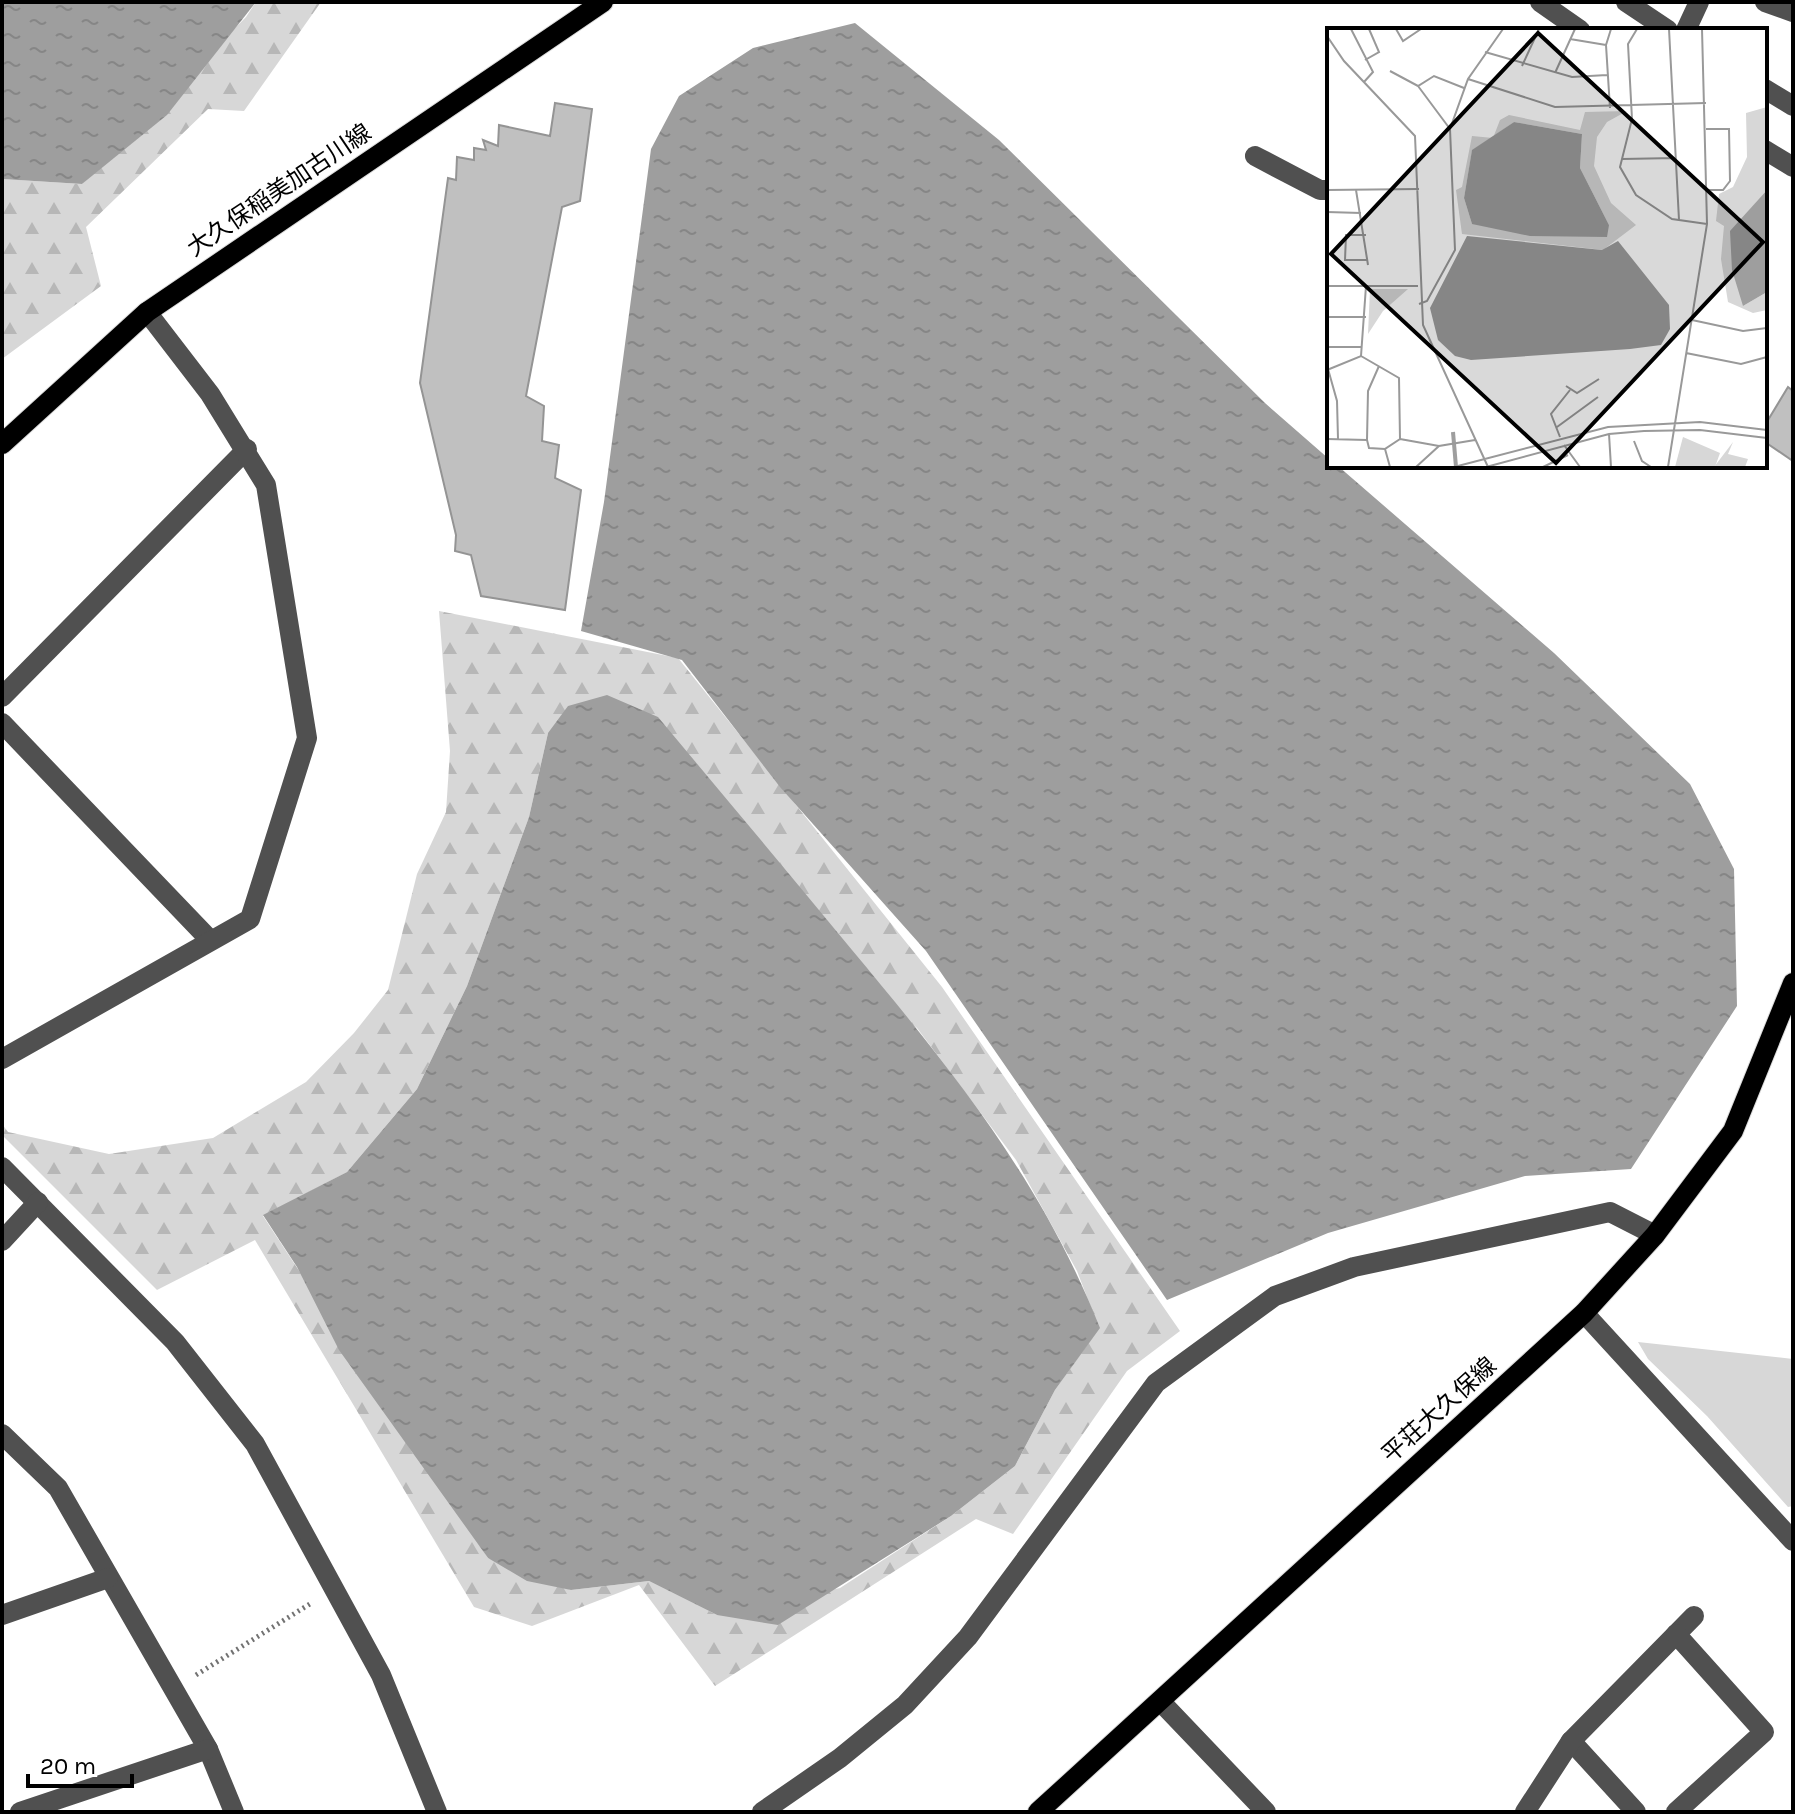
<svg xmlns="http://www.w3.org/2000/svg" width="1795" height="1814" viewBox="0 0 1795 1814" font-family="Karla,'Noto Sans JP',sans-serif">
  <style>
    .forest { fill: url(#forest-firs); fill-rule: evenodd }
    .green { fill: #d7d7d7 }
    .water { fill: url(#water-ripples) }
    .building { fill: #c0c0c0; stroke: #949494; stroke-width: 2 }
    .lines { fill: none; stroke-linecap: round; stroke-linejoin: round }
    .major-casing { stroke: #dbdbdb; stroke-width: 22 }
    .path { stroke: #727272; stroke-width: 5; stroke-dasharray: 2 4; stroke-linecap: butt }
    .minor { stroke: #505050; stroke-width: 20 }
    .major { stroke: #000; stroke-width: 20 }
    .labels { text-anchor: middle; stroke-width: 6; stroke-linejoin: round; paint-order: stroke }
    .street-label { font-size: 24px; fill: #000; stroke: #fff }
    .inset-river { fill: none; stroke: #9e9e9e; stroke-width: 4 }
    .inset-road { fill: none; stroke: #999; stroke-width: 2 }
    .view { fill: #000; fill-opacity: 0.15; stroke: #000; stroke-width: 4 }
    .inset-edge { fill: none; stroke: #000; stroke-width: 4 }
  </style>
  <defs>
    <pattern id="forest-firs" width="22" height="20" patternUnits="userSpaceOnUse" patternTransform="scale(2)"><rect width="22" height="20" fill="#d7d7d7"/><path d="M5 1l3.5 6h-7zM16 11l3.5 6h-7z" fill="#b7b7b7"/></pattern>
    <pattern id="water-ripples" width="26" height="14" patternUnits="userSpaceOnUse" patternTransform="scale(2)"><rect width="26" height="14" fill="#9e9e9e"/><path d="M2 4q2-2 4 0t4 0M15 11q2-2 4 0t4 0" fill="none" stroke="#868686"/></pattern>
  </defs>
  <rect width="100%" height="100%" fill="#fff"/>
  <!-- forest -->
  <g class="forest">
    <path d="M256,2H321L244,111L208,109L86,227L101,286L2,359V179L82,184L246,17Z"/>
    <path d="M439,611L678,658L942,987L1180,1331L1127,1371L1013,1534L976,1519L715,1686L639,1585L532,1626L474,1607L255,1240L157,1290L2,1135V1124L8,1132L109,1154L213,1138L306,1082L354,1033L388,990L417,874L446,812L450,751ZM548,733L917,1028L1016,1160L1077,1271L1099,1328L1055,1390L1015,1466L951,1516L840,1588L717,1615L649,1581L571,1590L488,1558L263,1216L347,1172L417,1089L467,986L529,817Z"/>
  </g>
  <!-- green -->
  <path class="green" d="M1638,1342L1793,1359V1506L1788,1507L1707,1416L1648,1359Z"/>
  <!-- water -->
  <g class="water">
    <path d="M2,2H256L167,115L82,184L2,179Z"/>
    <path d="M855,23L999,140L1265,403L1329,459V466H1338L1554,653L1690,784L1734,869L1737,1006L1631,1169L1525,1176L1328,1233L1167,1300L926,951L780,787L682,660L581,631L604,502L651,149L679,96L753,48Z"/>
    <path d="M607,695L658,717C723,795 788,872 852,950C952,1070 1042,1181 1100,1328L1055,1390L1015,1466L951,1516L778,1625L717,1615L649,1581L571,1590L527,1581L488,1558L339,1350L297,1267L263,1215L347,1172L417,1089L467,986L529,817L548,733L568,706Z"/>
  </g>
  <!-- building -->
  <g class="building">
    <path d="M555,103L592,109L580,201L562,207L526,396L544,406L542,441L559,445L555,478L581,490L565,610L481,596L471,555L455,551L456,535L420,383L448,178L456,180L457,157L474,160V148L486,150L483,140L498,146L499,125L550,136Z"/>
    <path d="M1788,387L1793,391V461L1765,442V425Z"/>
  </g>
  <g class="lines">
    <!-- major casing -->
    <g class="major-casing">
      <g id="major">
        <path d="M2,444L147,312L603,2"/>
        <path d="M1038,1812L1584,1313L1655,1235L1733,1131L1793,983"/>
      </g>
    </g>
    <!-- path -->
    <path class="path" d="M196,1675L313,1602"/>
    <!-- minor -->
    <g class="minor">
      <path d="M1540,2L1580,30"/>
      <path d="M1626,2L1668,30"/>
      <path d="M1765,2L1793,12"/>
      <path d="M1686,30L1699,2"/>
      <path d="M1765,89L1793,106"/>
      <path d="M1765,150L1793,167"/>
      <path d="M1255,156L1320,190H1329"/>
      <path d="M2,697L247,449"/>
      <path d="M2,723L210,940"/>
      <path d="M2,1059L250,919L307,738L266,485L210,394L147,312"/>
      <path d="M2,1167L175,1342L255,1444L381,1675L437,1812"/>
      <path d="M2,1241L38,1202"/>
      <path d="M1584,1313L1793,1541"/>
      <path d="M2,1434L58,1488L208,1749L234,1812"/>
      <path d="M2,1615L108,1578"/>
      <path d="M1160,1701L1266,1812"/>
      <path d="M1571,1741L1636,1812"/>
      <path d="M20,1812L208,1749"/>
      <path d="M762,1812L840,1758L905,1705L968,1637L1156,1383L1275,1296L1354,1267L1610,1212L1655,1235"/>
      <path d="M1525,1812L1571,1741L1694,1616"/>
      <path d="M1676,1812L1764,1732L1676,1634"/>
    </g>
    <!-- major -->
    <use href="#major" class="major"/>
  </g>
  <g class="labels">
    <!-- street labels -->
    <g class="street-label">
      <text transform="translate(279 190) rotate(-34)" y="8">大久保稲美加古川線</text>
      <text transform="translate(1439 1410) rotate(-42)" y="8">平荘大久保線</text>
    </g>
  </g>
  <!-- overview -->
  <g transform="translate(1327 28)">
    <rect width="440" height="440" fill="#fff"/>
    <path d="M440,79V162L413,193L416,278L440,264V282L426,285L401,274L394,231L397,198L389,193L392,166L406,159L420,129L419,85ZM300,83L280,94L270,109L267,138L284,175L309,197L276,222L135,206L129,162L135,159L145,108L166,110L173,92L182,87L253,102L258,84ZM187,94L255,106L253,140L282,197L145,196L137,170L145,123ZM406,414L401,426L421,431L418,439H387Z" fill="#d7d7d7" fill-rule="evenodd"/>
    <path d="M356,409L393,425L388,439H348Z" fill="#d7d7d7"/>
    <path d="M43,261H81L56,283L41,306Z" fill="#d7d7d7"/>
    <path d="M187,94L255,106L253,140L282,197L280,209L203,208L145,196L137,170L145,122ZM440,162V264L416,278L405,242L403,203ZM140,208L275,222L291,213L342,277L343,301L334,317L303,321L144,332L128,328L111,312L103,280Z" fill="#9e9e9e"/>
    <path class="inset-river" d="M126,404L129,439"/>
    <path class="inset-road" d="M24,1L46,44L37,54M69,1L76,13L94,1M310,1L301,16L305,91L293,139L309,167L345,191L380,196M342,1L352,192M0,8L17,33L88,108L96,297L161,439M243,11L279,17M158,24L245,49L280,47M38,32L52,24L42,1M195,38L212,1M63,43L91,58L107,48L137,60M228,45L248,1M141,51L228,79L379,75M91,58L123,101M283,80L279,17L284,1M379,101H402L403,153L396,162H380M295,131L349,130M0,162L92,161M29,162L41,237M0,184L34,185M39,207H19L18,232H40M0,258H91M92,276L100,273L128,222L123,101L141,51L176,1M0,289H39M365,292L416,303L440,300M0,319H35M359,325L414,336L440,329M34,328L39,258M52,338L41,363L40,412L42,420L58,421M1,341L10,373L11,411M0,342L34,328L72,350L73,411L58,421L63,439M239,358L250,365L272,351M230,399L271,369M282,406L284,439M233,409L224,386L243,362M0,411L40,412M73,411L112,418M307,413L315,433L324,439M237,417L253,439M89,439L112,418L148,412M127,439L281,399L373,394L440,402M159,439L282,406L317,403L373,402L440,410M216,439L241,427M341,439L380,196L375,1"/>
    <path class="view" d="M211,5L436,214L229,435L4,226Z"/>
    <rect width="440" height="440" class="inset-edge"/>
  </g>
  <!-- border -->
  <rect width="1795" height="1814" fill="none" stroke="#000000" stroke-width="8"/>
  <!-- scale -->
  <path d="M28 1774v12h104v-12" fill="none" stroke="#000000" stroke-width="4"/>
  <text x="40" y="1774" font-size="24" fill="#000000" stroke="#ffffff" stroke-width="6" paint-order="stroke">20 m</text>
</svg>
